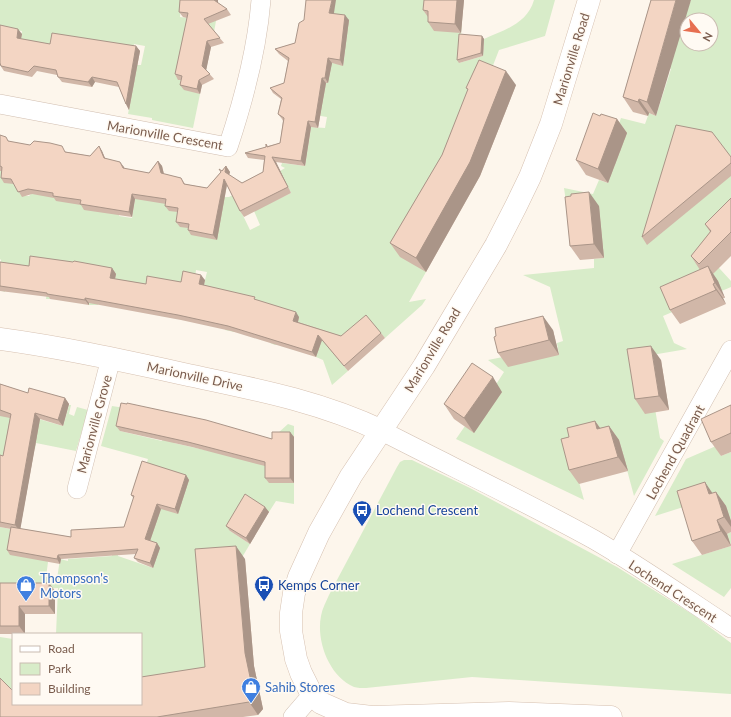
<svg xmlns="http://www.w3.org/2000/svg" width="731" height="717" viewBox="0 0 731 717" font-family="Lato,sans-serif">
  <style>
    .green { fill: #d8ecc9; fill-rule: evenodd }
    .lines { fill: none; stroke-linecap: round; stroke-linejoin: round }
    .street-casing { stroke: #d1beb0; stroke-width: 20 }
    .secondary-casing { stroke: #d6c0b0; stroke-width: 23 }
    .street { stroke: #fff; stroke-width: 19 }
    .secondary { stroke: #fff; stroke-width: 22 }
    .wall { fill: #d1b7a8 }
    .shaded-wall { fill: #aa9588 }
    .building { fill: #f3d5c3; stroke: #aa9588 }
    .labels { text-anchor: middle; stroke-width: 3; stroke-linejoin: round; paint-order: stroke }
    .street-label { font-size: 13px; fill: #7a5c4d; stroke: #fffaf3 }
    .transit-label { font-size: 13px; fill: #164399; stroke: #fffaf3; text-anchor: start }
    .shop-label { font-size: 13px; fill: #366cbe; stroke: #fffaf3; text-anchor: start }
  </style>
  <rect width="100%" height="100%" fill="#fdf6ec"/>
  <!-- green -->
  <g class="green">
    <path d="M0,0H194L181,5L180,17L216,21L214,32L178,79L186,82L200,94L193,128L152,120V118L128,114L137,65H141L145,46L134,44L130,64L20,44L22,31L9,29L0,40Z"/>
    <path d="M335,0H431L459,21L462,22L459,63L483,56L484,39C504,30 527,24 534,0H555L545,36L499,50L455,163L481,173L472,190L448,176L426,272L409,302L426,299L422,305L385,338L369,321L332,352L348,371L332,385L323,360L316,357L323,334L275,345L270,343L280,311L244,298L234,332L225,330L233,297L200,300L207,272L196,270L195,278L182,297L144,313L114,283L104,272L98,305H89L92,281L50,299H46L50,264L33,271L9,268L5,292L2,291L5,271L0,268L1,260L0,259V170L6,171L23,196H29L31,194L122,197L119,216L132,218L135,199L229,197L233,195L250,230L260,225L254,211L291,193L280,171L285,168L281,166L282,163L305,166L311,127L325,128L327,117L290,111L311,98L332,63L343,65L345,52L343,51L333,19Z"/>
    <path d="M691,0H731V222L709,257L731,281V287L663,316L674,343L687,349L646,356L660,438L664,441L634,496L619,440L571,453L584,500L456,439L465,426L473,432L495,386L504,372L488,360L508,356L559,355L557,343L563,341L550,287L523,275L594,268V259L604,258L566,202L564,188L593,194L599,180L608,183L616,132L621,118L645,124L649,113L656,116L671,69L663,66ZM687,20H711V44H687Z"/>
    <path d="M69,405H71L69,414L74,416L77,407L88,410L76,451L36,443L35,449L11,444L0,461V415L28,416L63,426Z"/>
    <path d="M112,406L125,408L120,431L162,441L168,416L176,434L174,443L209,451L268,442L288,424L294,426V437H276L269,483H294V504L276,501L269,512L230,531L250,544L241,559L213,666L141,692V634H56L58,588L0,590V527L20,531L48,562L46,577L57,579L60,559L68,561V559L112,556L110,532H116L118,556L153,568L149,544L157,519L146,465L148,459L101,446Z"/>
    <path d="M716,446L721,456L731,452V521L726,507L715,497L655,516L686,459Z"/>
    <path d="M404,460H412L470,488L617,567L695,616L731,643V694L472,677L366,688C362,688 357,688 354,687C329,676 316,641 321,616C322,609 326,602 329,595L397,467L400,462Z"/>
    <path d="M731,532V588L724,597L672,564L731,546L727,534Z"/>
    <path d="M0,637L13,639V703L0,686Z"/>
  </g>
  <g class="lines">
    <!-- street casing -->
    <g class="street-casing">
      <g id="street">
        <path d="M0,104L228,147C244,99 257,51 261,0"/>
        <path d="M382,431C452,467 524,501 593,539C640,566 685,598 731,628"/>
        <path d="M77,489L111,358"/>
        <path d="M617,554L731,350"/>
        <path d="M293,717L312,695"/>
      </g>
    </g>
    <!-- secondary casing -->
    <g class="secondary-casing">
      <g id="secondary">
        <path d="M589,0L551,124L530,177L516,206L496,245L424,366L351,476L319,533L299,577L294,593L291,613V631L296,659L301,673L312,695L321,703L346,714L372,717L509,713L611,717"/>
        <path d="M0,339C60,347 120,360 179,373C249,388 317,400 382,431"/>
      </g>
    </g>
    <!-- street -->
    <use href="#street" class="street"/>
    <!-- secondary -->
    <use href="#secondary" class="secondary"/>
  </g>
  <!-- wall -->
  <g class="wall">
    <path d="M180,0H218V3L227,9L231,15L208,24L224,43L211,47L206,70L214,79L202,85L200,94L184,90L180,85L181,80H178L175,74L187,18L183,17L179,12Z"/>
    <path d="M464,0L461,33L434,31L428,22V17L423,10Z"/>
    <path d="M651,0L656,116L649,113L648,116L633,112L623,97Z"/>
    <path d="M334,14L349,20L343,66L332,63L328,83H326L318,128L311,127L305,166L276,162L291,193L244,217L240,211L227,185L217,240L191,235L188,230V228L180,227L176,222L178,212L169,211L165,206L166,204L135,199L132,217L84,210L81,205L56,201L54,198L32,194L22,197L14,184L4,183L1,178L2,171H0V135L10,142L90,156L99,146L102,151L105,158L124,167V169L149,173L158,161L162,166L164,174L181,178L185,184L207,188L226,166L230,172L229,175L242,183L263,172L264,160L248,158L245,153L266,147V144L268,146L280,143L283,121L282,119L278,114L281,99L273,93L270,88L284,83L288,61L279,54L275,49L295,43Z"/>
    <path d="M0,25L22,34L21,39L50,44L136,46L140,51L129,110L126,104L119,87L95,82L92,87L62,82L58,77L57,75L37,71L32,77L4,71L0,65Z"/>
    <path d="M482,36L484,39L483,56L459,63L457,60Z"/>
    <path d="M516,85L480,176L426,272L400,257L390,243L442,155L468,90L466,88Z"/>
    <path d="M600,116L617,119L627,133L608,183L586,175L576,160Z"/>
    <path d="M731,157V176L647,245L642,237Z"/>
    <path d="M731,198V256L713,274L718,281L725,298H723L726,304L680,324L670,310L700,270L691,256L710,232L705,224Z"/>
    <path d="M599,206L604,258L580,260L570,246Z"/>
    <path d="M0,262L29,266L112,268L116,274L115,279L146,284L181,282L205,280L204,285L256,300L299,317L298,322L341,336L381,333L385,338L348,371L322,340L316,357L231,331L181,320L89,303V305L50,299L49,297L0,291Z"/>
    <path d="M553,330L559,355L508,367L498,353Z"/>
    <path d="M661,360L669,410L645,414L635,399Z"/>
    <path d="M0,384L28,393L65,398L69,404L63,426L40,419L20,529L71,537L124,527L134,499L131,495L186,475L189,480L178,514L161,509L150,541L157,543L160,548L153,568L138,562L134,558L136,554L61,559L60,564L10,555L7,550L11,529L0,527V455L3,456L10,418L0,416Z"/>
    <path d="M502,392L474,433L454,419L444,404Z"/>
    <path d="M731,405V452L721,456L711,442Z"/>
    <path d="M595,421L600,428L609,426L619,440L628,471L579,484L569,470V437Z"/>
    <path d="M116,426L272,439L290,432L294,437V483H269L265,478V466L192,447L120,431Z"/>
    <path d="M716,492L726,506L731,521V532L727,534L731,546L702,555L692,541L713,493Z"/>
    <path d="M265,507L269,512L250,544L230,531L226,526Z"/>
    <path d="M245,559L254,666L263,709L258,715L243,717H0L13,704L205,667Z"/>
    <path d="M0,583H49L55,591V614H25V634H0Z"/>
  </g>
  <!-- shaded-wall -->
  <g class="shaded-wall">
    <path d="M214,0H218V6Z"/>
    <path d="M332,0H336L333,19L329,13Z"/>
    <path d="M457,0H464L461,33L455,24Z"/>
    <path d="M676,0H691L656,116L647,102Z"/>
    <path d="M345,15L349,20L343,66L340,60Z"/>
    <path d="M18,29L22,34L20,43L17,38Z"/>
    <path d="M482,36L484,39L483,56L481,53Z"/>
    <path d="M207,41L211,47L206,71L202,66Z"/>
    <path d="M136,46L140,51L129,110L126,104Z"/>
    <path d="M328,58L332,63L328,83L325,78Z"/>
    <path d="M506,71L516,85L480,176L426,272L416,258Z"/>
    <path d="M92,77L95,82L92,87L88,82Z"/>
    <path d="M322,78L326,83L318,128L315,122Z"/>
    <path d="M199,80L202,85L200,94L197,89Z"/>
    <path d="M639,99L649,113L648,116L638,102Z"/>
    <path d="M617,119L627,133L608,183L598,169Z"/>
    <path d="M308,121L311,127L305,166L301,161Z"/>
    <path d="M99,146L102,151L107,163L104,158Z"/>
    <path d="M272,157L276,162L291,193L288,187Z"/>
    <path d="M158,161L162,166L165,179L161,173Z"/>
    <path d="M120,162L124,167L126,174Z"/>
    <path d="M226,166L230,172L228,178L225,172Z"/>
    <path d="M224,179L227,184L217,240L213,235Z"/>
    <path d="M589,192L599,206L604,258L594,244Z"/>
    <path d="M132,194L135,199L132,217L129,212Z"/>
    <path d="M708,266L718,281L725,298L715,283Z"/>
    <path d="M112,268L116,274L114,283L110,278Z"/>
    <path d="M201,275L205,280L203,289L199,284Z"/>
    <path d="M713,284L723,298L726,304L716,290Z"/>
    <path d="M85,298L89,303V305L85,300Z"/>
    <path d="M296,312L299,317L297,326L293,321Z"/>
    <path d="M543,316L553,330L559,355L549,340Z"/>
    <path d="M318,335L322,340L316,357L312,352Z"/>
    <path d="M651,346L661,360L669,410L659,396Z"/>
    <path d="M493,377L502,392L474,433L464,418Z"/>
    <path d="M65,398L69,404L63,426L58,420Z"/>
    <path d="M35,413L40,419L20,531L15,525Z"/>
    <path d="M595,421L605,435L597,429Z"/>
    <path d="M609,426L619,440L628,471L618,457Z"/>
    <path d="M290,432L294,437V483L290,478Z"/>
    <path d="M186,475L189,480L178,514L175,509Z"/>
    <path d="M705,482L715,497L709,494Z"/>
    <path d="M716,492L726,506L731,521V527L724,517Z"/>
    <path d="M157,504L161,509L149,544L145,539Z"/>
    <path d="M265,507L269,512L250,544L246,538Z"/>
    <path d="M717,520L727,534L731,546L721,531Z"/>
    <path d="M157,543L160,548L153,568L150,563Z"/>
    <path d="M236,546L245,559L254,666L263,709L258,715L249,702Z"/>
    <path d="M58,555L61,559L60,564L57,559Z"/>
    <path d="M49,583L55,591V614L49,606Z"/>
    <path d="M19,606L25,614V634L19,626Z"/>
  </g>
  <!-- building -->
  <g class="building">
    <path d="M180,0H214L227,9L204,19L220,38L207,41L202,66L210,74L199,80L197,89L180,85L182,76L175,74L188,13L179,12Z"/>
    <path d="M306,0H332L329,13L345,15L340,60L328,58L325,78H322L315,122L308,121L301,161L272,157L288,187L240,211L224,179L213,235L188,230L189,224L176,222L178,208L165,206L166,199L132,194L129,212L80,204L81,200L53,196V193L28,189L18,192L11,179L1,178L2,167L0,166V135L6,137L8,141L30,145L34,141L50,143L62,146L65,152L90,156L99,146L104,158L120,162L123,168L149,173L158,161L161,173L181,178L184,184L207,188L221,172L219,169L222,171L226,166L225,172L242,183L263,172L265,156L245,153L266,147V144L267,147L280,143L284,118L278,114L282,98L270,88L284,83L289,58L275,49L295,43L299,23L304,20Z"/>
    <path d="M424,0H457L455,24L428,22V11L423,10Z"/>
    <path d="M651,0H676L647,102L639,99L638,102L623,97Z"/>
    <path d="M0,25L18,29L17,38L50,44L52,33L136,46L126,104L117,82L92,77L88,82L58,77L56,70L34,66L28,72L1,66L0,63Z"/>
    <path d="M459,34L482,36L481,53L457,60Z"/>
    <path d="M479,60L506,71L470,162L416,258L390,243L442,155L468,89L466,88Z"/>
    <path d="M593,113L600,116L601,114L617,119L598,169L576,160Z"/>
    <path d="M676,125L712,132L731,157V163L642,237Z"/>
    <path d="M589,192L594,244L570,246L565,197L571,196V194Z"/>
    <path d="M731,198V232L699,264L691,256L711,231L705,224Z"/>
    <path d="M30,256L73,262L74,261L112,268L110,278L146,284L147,276L181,282L183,271L201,275L199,284L255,297L254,299L296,312L293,321L341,336L366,315L381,333L344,366L318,335L312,352L228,326L178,315L85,298V300L47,294V293L0,286V262L29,266Z"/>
    <path d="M708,266L715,283L713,284L716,290L670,310L660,287Z"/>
    <path d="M543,316L549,340L498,353L494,337L496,336L495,328Z"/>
    <path d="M651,346L659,396L635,399L627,349Z"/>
    <path d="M472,363L493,377L464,418L444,404Z"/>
    <path d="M0,384L28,393L29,388L65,398L58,420L35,413L15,525L0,522V455L3,456L11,414L0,410Z"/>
    <path d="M121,403L127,404V403L206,420L272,439V432H290V478H265V462L188,442L116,426Z"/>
    <path d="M731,405V433L711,442L701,419Z"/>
    <path d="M595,421L597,429L609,426L618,457L569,470L561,439L569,437L567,428Z"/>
    <path d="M142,461L186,475L175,509L157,504L145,539L157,543L150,563L134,558L138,549L58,555L57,559L7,550L11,527L71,537V530L124,527L134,496L131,495Z"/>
    <path d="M705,482L709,494L716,492L724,517L717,520L721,531L692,541L677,491Z"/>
    <path d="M245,494L265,507L246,538L226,526Z"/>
    <path d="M236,546L245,653L254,696L249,702L157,717H0V678L13,691V704H141V677L205,667L195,549Z"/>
    <path d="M0,583H49V606H19V626H0Z"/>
  </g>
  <!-- icons -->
  <defs>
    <g id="bus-pin" transform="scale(1)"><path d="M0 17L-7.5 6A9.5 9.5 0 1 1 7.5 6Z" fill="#1a4fb4" stroke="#fffaf3"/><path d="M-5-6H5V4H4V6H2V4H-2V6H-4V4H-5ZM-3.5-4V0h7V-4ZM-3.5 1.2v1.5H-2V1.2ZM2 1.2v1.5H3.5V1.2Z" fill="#fff"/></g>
    <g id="shop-pin" transform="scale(1)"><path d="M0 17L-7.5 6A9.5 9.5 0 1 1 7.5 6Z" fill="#3f7fe0" stroke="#fffaf3"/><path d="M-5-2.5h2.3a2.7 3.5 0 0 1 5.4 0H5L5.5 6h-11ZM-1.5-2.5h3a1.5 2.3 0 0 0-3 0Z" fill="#fff"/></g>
  </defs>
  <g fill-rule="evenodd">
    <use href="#bus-pin" x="362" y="510"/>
    <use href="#shop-pin" x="26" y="585"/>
    <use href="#bus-pin" x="264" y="585"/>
    <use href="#shop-pin" x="251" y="687"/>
  </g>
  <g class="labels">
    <!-- street labels -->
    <g class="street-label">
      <text transform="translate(571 59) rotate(-73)" y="5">Marionville Road</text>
      <text transform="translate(165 135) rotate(10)" y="5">Marionville Crescent</text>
      <text transform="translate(432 350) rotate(-59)" y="5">Marionville Road</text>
      <text transform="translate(195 376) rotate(12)" y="5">Marionville Drive</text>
      <text transform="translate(94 424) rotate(-75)" y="5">Marionville Grove</text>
      <text transform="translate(675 452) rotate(-61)" y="5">Lochend Quadrant</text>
      <text transform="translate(673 591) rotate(33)" y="5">Lochend Crescent</text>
    </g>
    <!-- transit labels -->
    <g class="transit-label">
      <text x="376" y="515">Lochend Crescent</text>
      <text x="278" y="590">Kemps Corner</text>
    </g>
    <!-- shop labels -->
    <g class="shop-label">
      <text x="40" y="583">Thompson's<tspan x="40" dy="15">Motors</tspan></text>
      <text x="265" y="692">Sahib Stores</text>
    </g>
  </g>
  <!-- legend -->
  <rect x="12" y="633" width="130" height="72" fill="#fffaf3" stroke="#cabbb1"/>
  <rect x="20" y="646" width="20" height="6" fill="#ffffff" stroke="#cabbb1"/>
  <text x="48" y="653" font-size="12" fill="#7a5c4d">Road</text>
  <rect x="20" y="663" width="20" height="12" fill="#d8ecc9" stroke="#cabbb1"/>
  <text x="48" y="673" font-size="12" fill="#7a5c4d">Park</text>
  <rect x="20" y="683" width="20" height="12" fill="#f3d5c3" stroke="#cabbb1"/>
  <text x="48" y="693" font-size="12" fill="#7a5c4d">Building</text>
  <!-- north arrow -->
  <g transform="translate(699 32) rotate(119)"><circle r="19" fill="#fffaf3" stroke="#cabbb1"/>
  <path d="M0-3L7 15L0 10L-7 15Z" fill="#e76f51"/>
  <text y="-6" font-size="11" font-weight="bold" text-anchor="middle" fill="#7a5c4d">N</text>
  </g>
</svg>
